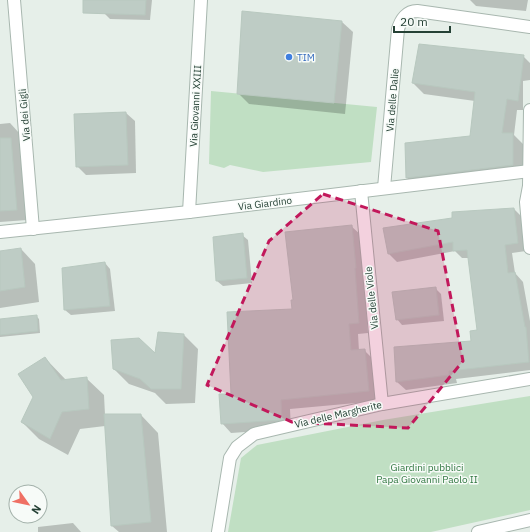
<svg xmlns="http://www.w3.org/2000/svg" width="530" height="532" viewBox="0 0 530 532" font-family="'IBM Plex Sans',sans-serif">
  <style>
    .green { fill: #c0dfc3 }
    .shadow { fill: #0003 }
    .building { fill: #beccc5; stroke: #b8c8bf }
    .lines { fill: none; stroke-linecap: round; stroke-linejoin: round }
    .street-casing { stroke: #a8b7af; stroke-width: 14 }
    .street { stroke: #fff; stroke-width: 12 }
    .marked { fill: #c2185b; fill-opacity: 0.2; stroke: #c2185b; stroke-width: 3; stroke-dasharray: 8 5; stroke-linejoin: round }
    .shop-dot { fill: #3f7fe0; stroke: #f7fbf8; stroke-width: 1.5 }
    .labels { text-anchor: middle; stroke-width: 3; stroke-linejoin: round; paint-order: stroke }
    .shop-label { font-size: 10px; fill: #366cbe; stroke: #f7fbf8; text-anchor: start }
    .street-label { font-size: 10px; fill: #254135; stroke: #f7fbf8 }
    .park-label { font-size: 10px; fill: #307740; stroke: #f7fbf8 }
  </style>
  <rect width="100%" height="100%" fill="#e6efe9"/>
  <!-- green -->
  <g class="green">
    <path d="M211,91L377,107L371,162L263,172L230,165L224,168L209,164Z"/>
    <path d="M530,396V510L431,532H228L241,458L257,445L383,420Z"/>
  </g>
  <!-- shadow -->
  <g class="shadow">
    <path d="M105,0H152L150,20L110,19L104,13Z"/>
    <path d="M470,0H528L526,11L476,6Z"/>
    <path d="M342,22L353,32L345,114L249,104L238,93Z"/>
    <path d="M523,56L530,63V80L523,81V110H517L514,135L524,145V176L418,189L407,178L406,144L471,137L475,101L424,94L413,83Z"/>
    <path d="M126,113L135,121L136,173L86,175L77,166Z"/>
    <path d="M10,123L20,134L27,220L0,222V124Z"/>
    <path d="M514,209L522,217L526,251L512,253L515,273L523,282L530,321V370L456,379L457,383L406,390L397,382L472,342L479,331L469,258H462L455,251L397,262L389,254Z"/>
    <path d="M351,226L361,235L368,333L358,334L359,351L364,350L374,360L378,401L290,409L291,429L231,433L222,423L232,395L293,310L294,300Z"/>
    <path d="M242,235L248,240L252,283L223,286L217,281Z"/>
    <path d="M21,249L35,264L39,302L0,308V252Z"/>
    <path d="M105,263L110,269L115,311L71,315L65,310Z"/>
    <path d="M435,288L441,294L444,321L402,325L397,319Z"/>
    <path d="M36,316L39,319L40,333L0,337V320Z"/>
    <path d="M184,335L198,349L195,403L166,404L155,393L129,384L114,369L156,355Z"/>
    <path d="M45,358L66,380L86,378L104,395L105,415H141L158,433L167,532H119L112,526L105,426L80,429L68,455L39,439L22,422L34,397Z"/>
    <path d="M73,523L81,532H38V527Z"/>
  </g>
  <!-- building -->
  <g class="building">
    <path d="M83,0H146L145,15L83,13Z"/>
    <path d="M242,11L342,21L334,103L237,94Z"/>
    <path d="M419,44L524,55L518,101L507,99L502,133H513V165L406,178L405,143L470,136L475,92L412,83Z"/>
    <path d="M126,112L128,165L76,167L74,114Z"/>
    <path d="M0,138H11L17,210L0,211Z"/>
    <path d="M514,208L518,243L505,245L508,273L515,272L525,327H526L529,362L449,371V375L396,382L394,347L471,341L470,331L477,330L467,250L453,251V242L388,254L383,228L452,218V212Z"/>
    <path d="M352,225L356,268H355L359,323L349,324L351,350L365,349L369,391L281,400L282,420L221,424L219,394H231L227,312L292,309L291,300H293L285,232Z"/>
    <path d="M243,233L247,278L216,281L213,237Z"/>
    <path d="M21,248L25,287L0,291V251Z"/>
    <path d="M105,262L110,306L64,310L62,268Z"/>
    <path d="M436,287L439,315L396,320L392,292Z"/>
    <path d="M37,315L38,331L0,335V319Z"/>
    <path d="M158,332L184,334L181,389H151L140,379L113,369L111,340L139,338L155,353Z"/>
    <path d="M45,357L61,380L87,377L89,409L62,412L50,439L21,422L33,397L18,374Z"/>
    <path d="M104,414H141L151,522L111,526Z"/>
  </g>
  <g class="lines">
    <!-- street casing -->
    <g class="street-casing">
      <g id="street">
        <path d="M14,0L33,229"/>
        <path d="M530,110L529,186L526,202L530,248"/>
        <path d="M384,188L398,29C401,19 407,11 417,11L530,27"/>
        <path d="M361,191L382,404"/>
        <path d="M189,212L201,0"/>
        <path d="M0,232L189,212L530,171"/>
        <path d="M218,532L230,458L237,447L254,434L382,404L530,379"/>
        <path d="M478,532L530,520"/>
      </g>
    </g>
    <!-- street -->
    <use href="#street" class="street"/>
  </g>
  <!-- marked area -->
  <path class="marked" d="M323,194L438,231L463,361L408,428L292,422L207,385L269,241Z"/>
  <!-- markers -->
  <circle class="shop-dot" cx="289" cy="57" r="4"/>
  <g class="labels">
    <!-- shop labels -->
    <g class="shop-label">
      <text x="297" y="61">TIM</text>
    </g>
    <!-- street labels -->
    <g class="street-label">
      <text transform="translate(392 100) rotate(-85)" y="4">Via delle Dalie</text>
      <text transform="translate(195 106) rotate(-87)" y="4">Via Giovanni XXIII</text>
      <text transform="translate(24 115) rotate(-95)" y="4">Via dei Gigli</text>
      <text transform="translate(265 203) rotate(-7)" y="4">Via Giardino</text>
      <text transform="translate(371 298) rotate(-96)" y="4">Via delle Viole</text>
      <text transform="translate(338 414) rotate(-13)" y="4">Via delle Margherite</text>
    </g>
    <!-- park labels -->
    <g class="park-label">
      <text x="427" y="471">Giardini pubblici<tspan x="427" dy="12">Papa Giovanni Paolo II</tspan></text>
    </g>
  </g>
  <!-- north arrow -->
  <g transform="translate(28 504) rotate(123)"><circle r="19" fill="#f7fbf8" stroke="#a3b1aa"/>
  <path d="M0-3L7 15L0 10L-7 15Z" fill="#ef7064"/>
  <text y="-6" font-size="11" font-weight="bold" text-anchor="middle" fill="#254135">N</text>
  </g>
  <!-- scale -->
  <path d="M394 26v6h56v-6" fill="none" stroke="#254135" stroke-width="2"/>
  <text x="400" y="26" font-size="12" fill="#254135" stroke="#f7fbf8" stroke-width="3" paint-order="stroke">20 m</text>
</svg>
